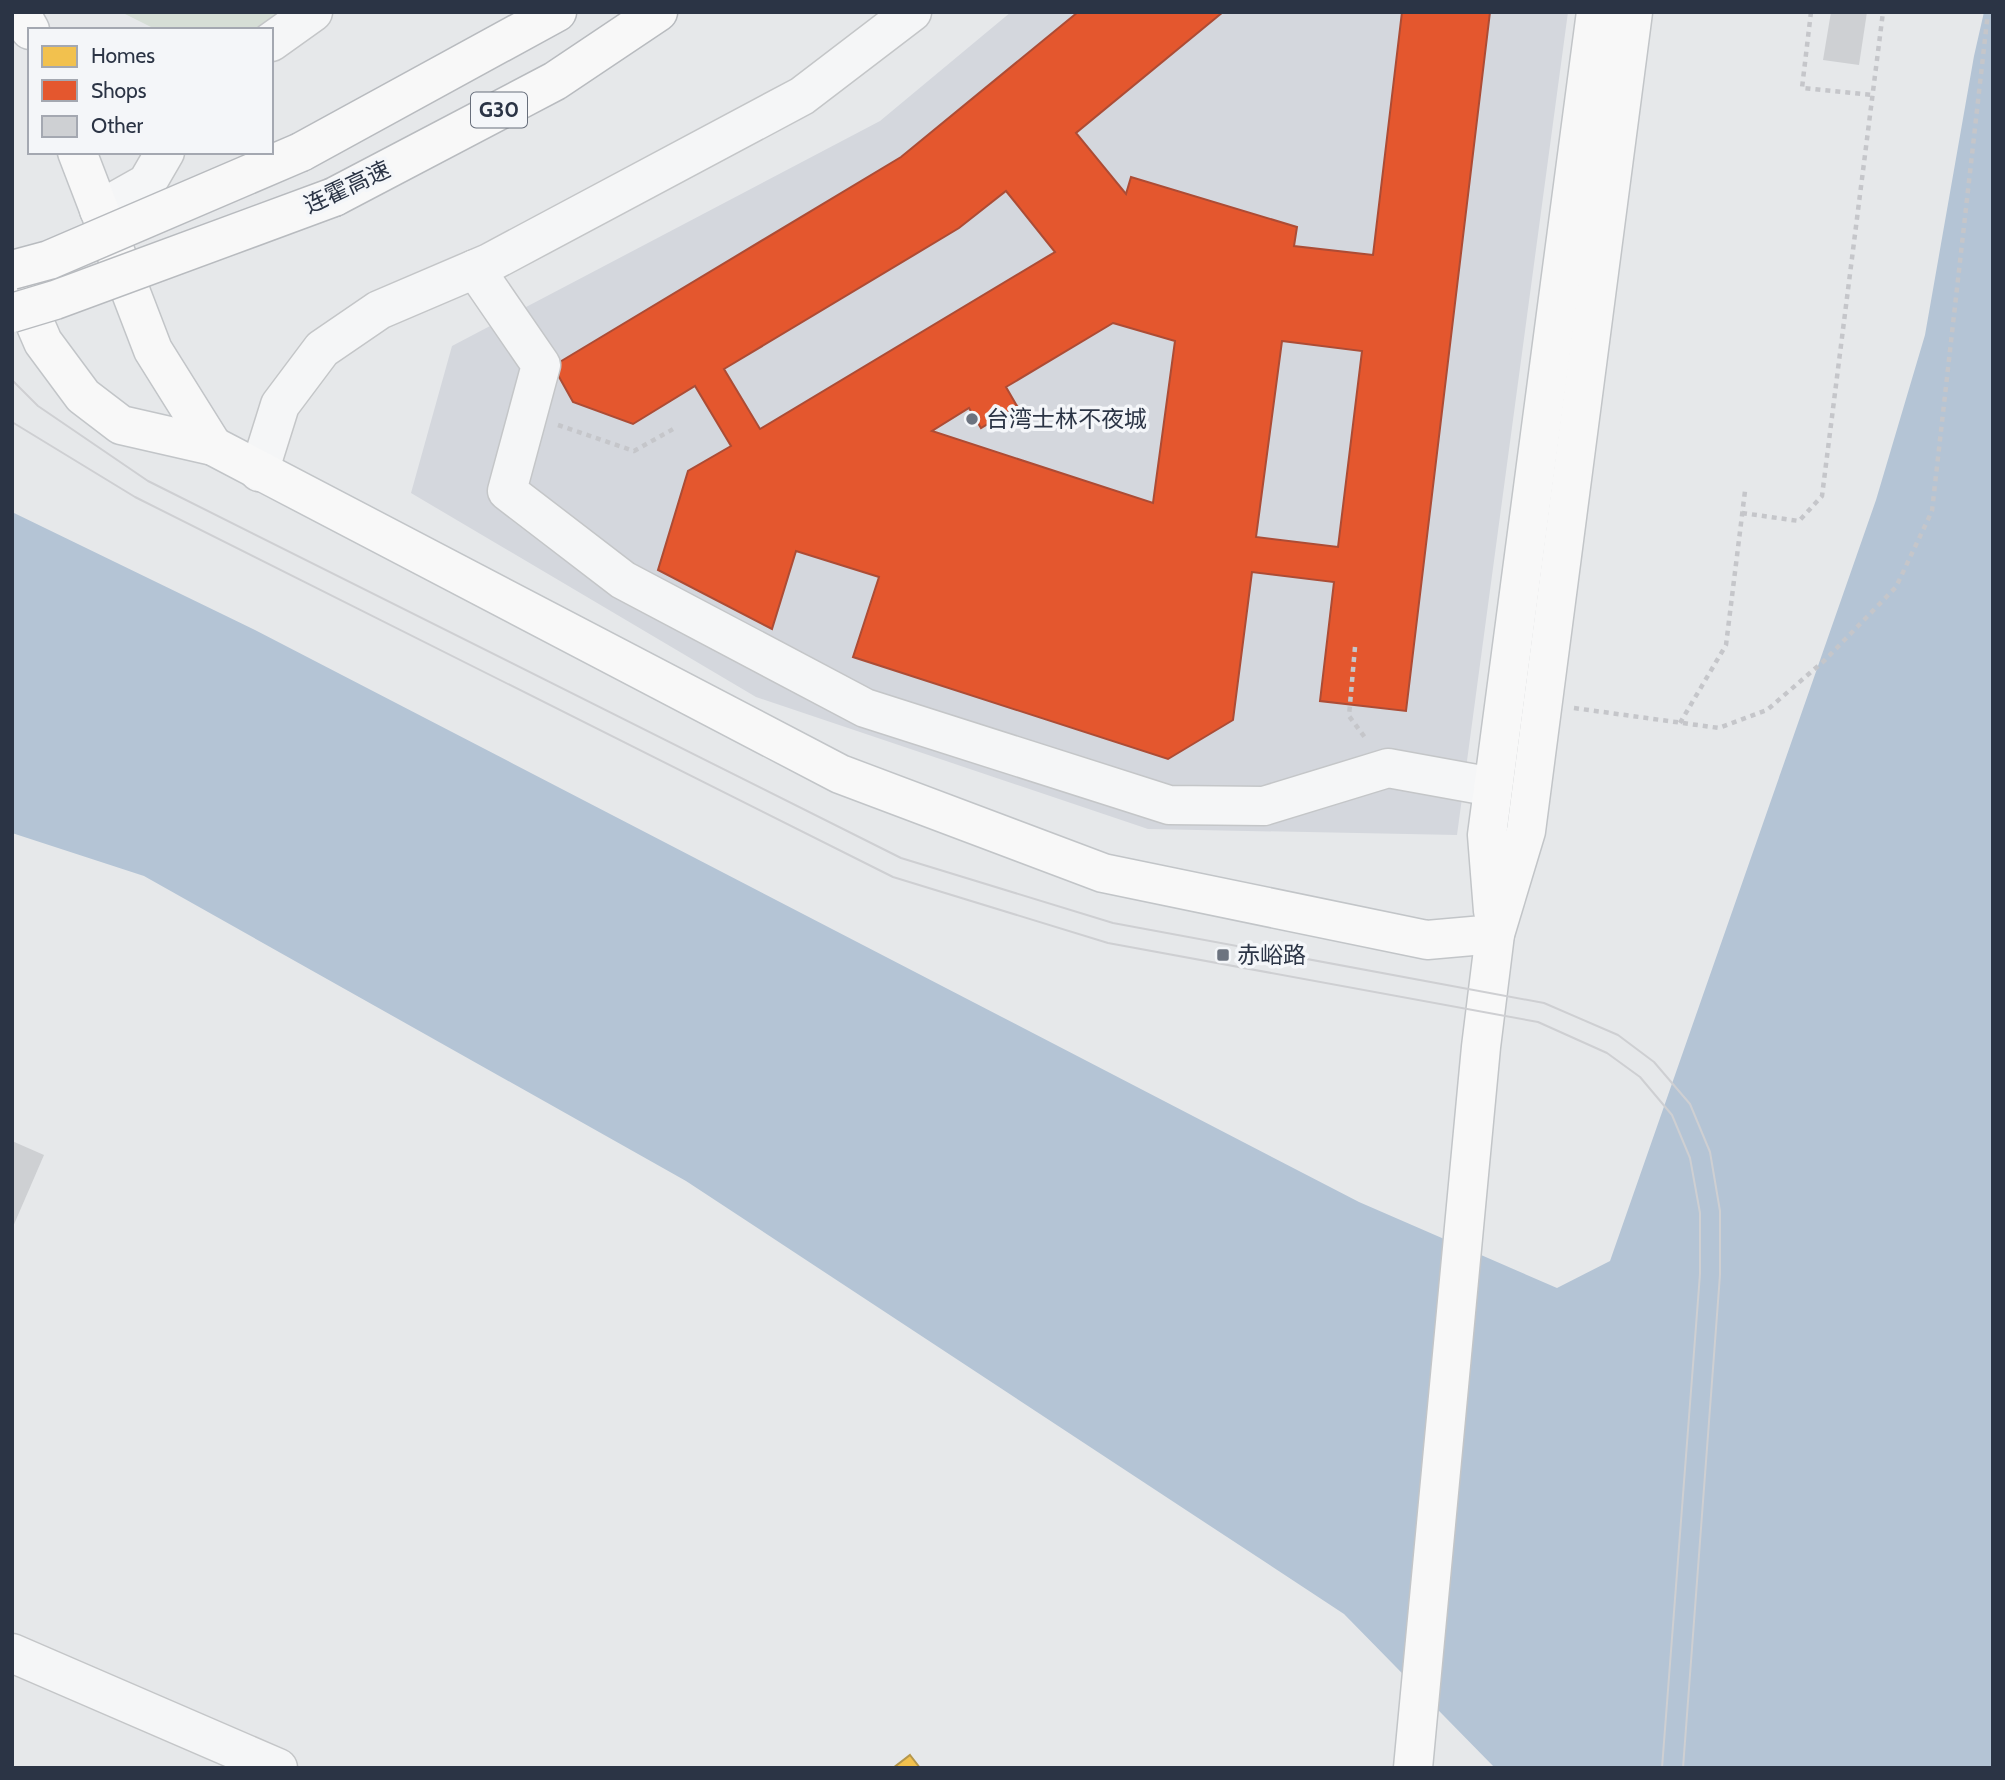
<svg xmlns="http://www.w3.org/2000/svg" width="2005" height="1780" viewBox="0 0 2005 1780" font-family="Cabin,'Noto Sans SC',sans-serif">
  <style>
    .built { fill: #d4d7dd }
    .green { fill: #d6ded6 }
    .water { fill: #b4c4d5 }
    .homes { fill: #f2c14e; stroke: #b6974b; stroke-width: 2 }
    .shops { fill: #e4572e; stroke: #ac4c35; stroke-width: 2; fill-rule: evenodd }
    .building { fill: #ced0d3 }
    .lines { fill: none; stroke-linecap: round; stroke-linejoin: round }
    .minor-casing { stroke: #c4c6c8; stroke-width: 41 }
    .major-casing { stroke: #c2c5c8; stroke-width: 41 }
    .highway-casing { stroke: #b8bbbf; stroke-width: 41 }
    .path { stroke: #c5c6ca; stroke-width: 4.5; stroke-dasharray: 5 5; stroke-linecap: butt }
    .minor { stroke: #f5f6f7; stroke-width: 38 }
    .major { stroke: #f8f8f8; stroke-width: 38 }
    .highway { stroke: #f8f8f8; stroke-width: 38 }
    .tram { stroke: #cecfd2; stroke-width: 2 }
    .highway-bridge-casing { stroke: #b8bbbf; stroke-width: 41; stroke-linecap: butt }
    .highway-bridge { stroke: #f8f8f8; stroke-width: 38 }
    .poi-dot { fill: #6c737f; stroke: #f4f6f9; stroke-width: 2.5 }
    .labels { text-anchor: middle; stroke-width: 7; stroke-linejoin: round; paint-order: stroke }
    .shield { fill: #f4f6f9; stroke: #676e7b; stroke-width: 2 }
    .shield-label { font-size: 21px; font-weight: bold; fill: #2b3445 }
    .street-label { font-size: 23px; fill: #2b3445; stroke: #f4f6f9 }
    .poi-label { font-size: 23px; fill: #2b3445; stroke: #f4f6f9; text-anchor: start }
  </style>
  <rect width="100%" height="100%" fill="#e6e8ea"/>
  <!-- built -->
  <path class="built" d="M1011,12H1568L1457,835L1148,829L756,697L411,493L452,346L880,121Z"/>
  <!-- green -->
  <path class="green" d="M121,12H290L258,30H157Z"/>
  <!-- water -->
  <path class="water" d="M1984,12H1993V1768H1495L1344,1614L686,1181L144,876L12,833V512L255,630L1359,1202L1557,1288L1610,1261L1876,500L1925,335L1974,56Z"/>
  <!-- homes -->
  <path class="homes" d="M910,1755L920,1768H893Z"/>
  <!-- shops -->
  <path class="shops" d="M1078,12H1223L1076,133L1126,194L1131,177L1297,227L1294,246L1373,255L1402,12H1490L1406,711L1320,701L1334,582L1252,572L1233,720L1168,759L853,657L879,577L796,551L772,629L658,570L688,471L731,446L695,386L633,424L573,402L553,366L901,157ZM1006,191L1055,252L760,429L724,369L959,228ZM1113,323L1175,341L1153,503L932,431L969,408L981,428L1017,406L1006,387ZM1282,341L1362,351L1338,547L1256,537Z"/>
  <!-- building -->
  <g class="building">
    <path d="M1831,12H1867L1859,65L1823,60Z"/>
    <path d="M12,1141L44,1155L12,1229Z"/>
  </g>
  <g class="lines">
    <!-- minor casing -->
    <g class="minor-casing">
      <g id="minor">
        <path d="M271,42L313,12"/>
        <path d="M99,210L147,183L165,152"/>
        <path d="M475,269L541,365L507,491L623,580L865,708L1169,805L1264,806L1388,768L1493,787"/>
        <path d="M259,472L280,405L322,349L379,310L489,263L802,96L912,12"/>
        <path d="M12,1653L278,1768"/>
      </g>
    </g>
    <!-- major casing -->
    <g class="major-casing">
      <g id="major">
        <path d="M20,12L30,30"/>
        <path d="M77,152L153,350L213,446"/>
        <path d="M15,277L43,342L83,396L121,425L213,446L840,774L1103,873L1427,940L1495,934"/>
        <path d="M1493,911L1487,835L1596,12"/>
        <path d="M1413,1768L1481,1047L1495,934L1526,831L1633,12"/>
      </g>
    </g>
    <!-- highway casing -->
    <g class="highway-casing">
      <g id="highway">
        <path d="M301,152L557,12"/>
        <path d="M334,197L555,81L658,12"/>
      </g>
    </g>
    <!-- path -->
    <g class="path">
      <path d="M1811,12L1802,88L1873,95"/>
      <path d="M558,425L634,451L675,428"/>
      <path d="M1742,513L1799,521L1822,496L1883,12"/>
      <path d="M1355,647L1349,716L1366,739"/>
      <path d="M1574,708L1719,728L1767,710L1825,660L1896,587L1932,511L1988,12"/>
      <path d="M1680,723L1726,645L1745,491"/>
    </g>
    <!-- minor -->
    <use href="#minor" class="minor"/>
    <!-- major -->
    <use href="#major" class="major"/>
    <!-- highway -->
    <use href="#highway" class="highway"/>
    <!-- tram -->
    <g class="tram">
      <path d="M12,380L38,406L148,481L901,858L1113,923L1544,1003L1618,1035L1654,1062L1690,1104L1710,1152L1720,1211V1275L1683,1768"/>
      <path d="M12,422L135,497L893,877L1108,943L1538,1022L1607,1053L1640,1077L1672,1115L1690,1158L1700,1213V1274L1662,1768"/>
    </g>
    <!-- highway-bridge casing -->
    <g class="highway-bridge-casing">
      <g id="highway-bridge">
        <path d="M12,270L49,260L301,152"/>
        <path d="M12,313L55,300L334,197"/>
      </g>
    </g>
    <!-- highway-bridge -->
    <use href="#highway-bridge" class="highway-bridge"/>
  </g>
  <!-- markers -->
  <g class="poi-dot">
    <circle cx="972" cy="419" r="7"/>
    <rect x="1216" y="948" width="14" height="14" rx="3.5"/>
  </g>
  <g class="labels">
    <!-- shield labels -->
    <rect class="shield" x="471" y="92.5" width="56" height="35" rx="5"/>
    <g class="shield-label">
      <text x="499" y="117">G30</text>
    </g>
    <!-- street labels -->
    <g class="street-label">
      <text transform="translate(347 187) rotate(-25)" y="8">连霍高速</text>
    </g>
    <!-- poi labels -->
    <g class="poi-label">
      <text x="986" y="427">台湾士林不夜城</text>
      <text x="1237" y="963">赤峪路</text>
    </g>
  </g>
  <!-- border -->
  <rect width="2005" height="1780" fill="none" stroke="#2b3445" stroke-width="28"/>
  <!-- legend -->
  <rect x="28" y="28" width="245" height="126" fill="#f4f6f9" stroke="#a4a8b1" stroke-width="2"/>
  <rect x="42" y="46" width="35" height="21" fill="#f2c14e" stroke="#a4a8b1" stroke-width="2"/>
  <text x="91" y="63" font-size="21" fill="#2b3445">Homes</text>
  <rect x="42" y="80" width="35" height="21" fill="#e4572e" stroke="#a4a8b1" stroke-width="2"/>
  <text x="91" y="98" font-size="21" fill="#2b3445">Shops</text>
  <rect x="42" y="116" width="35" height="21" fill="#ced0d3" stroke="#a4a8b1" stroke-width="2"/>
  <text x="91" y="133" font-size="21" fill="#2b3445">Other</text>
</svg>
